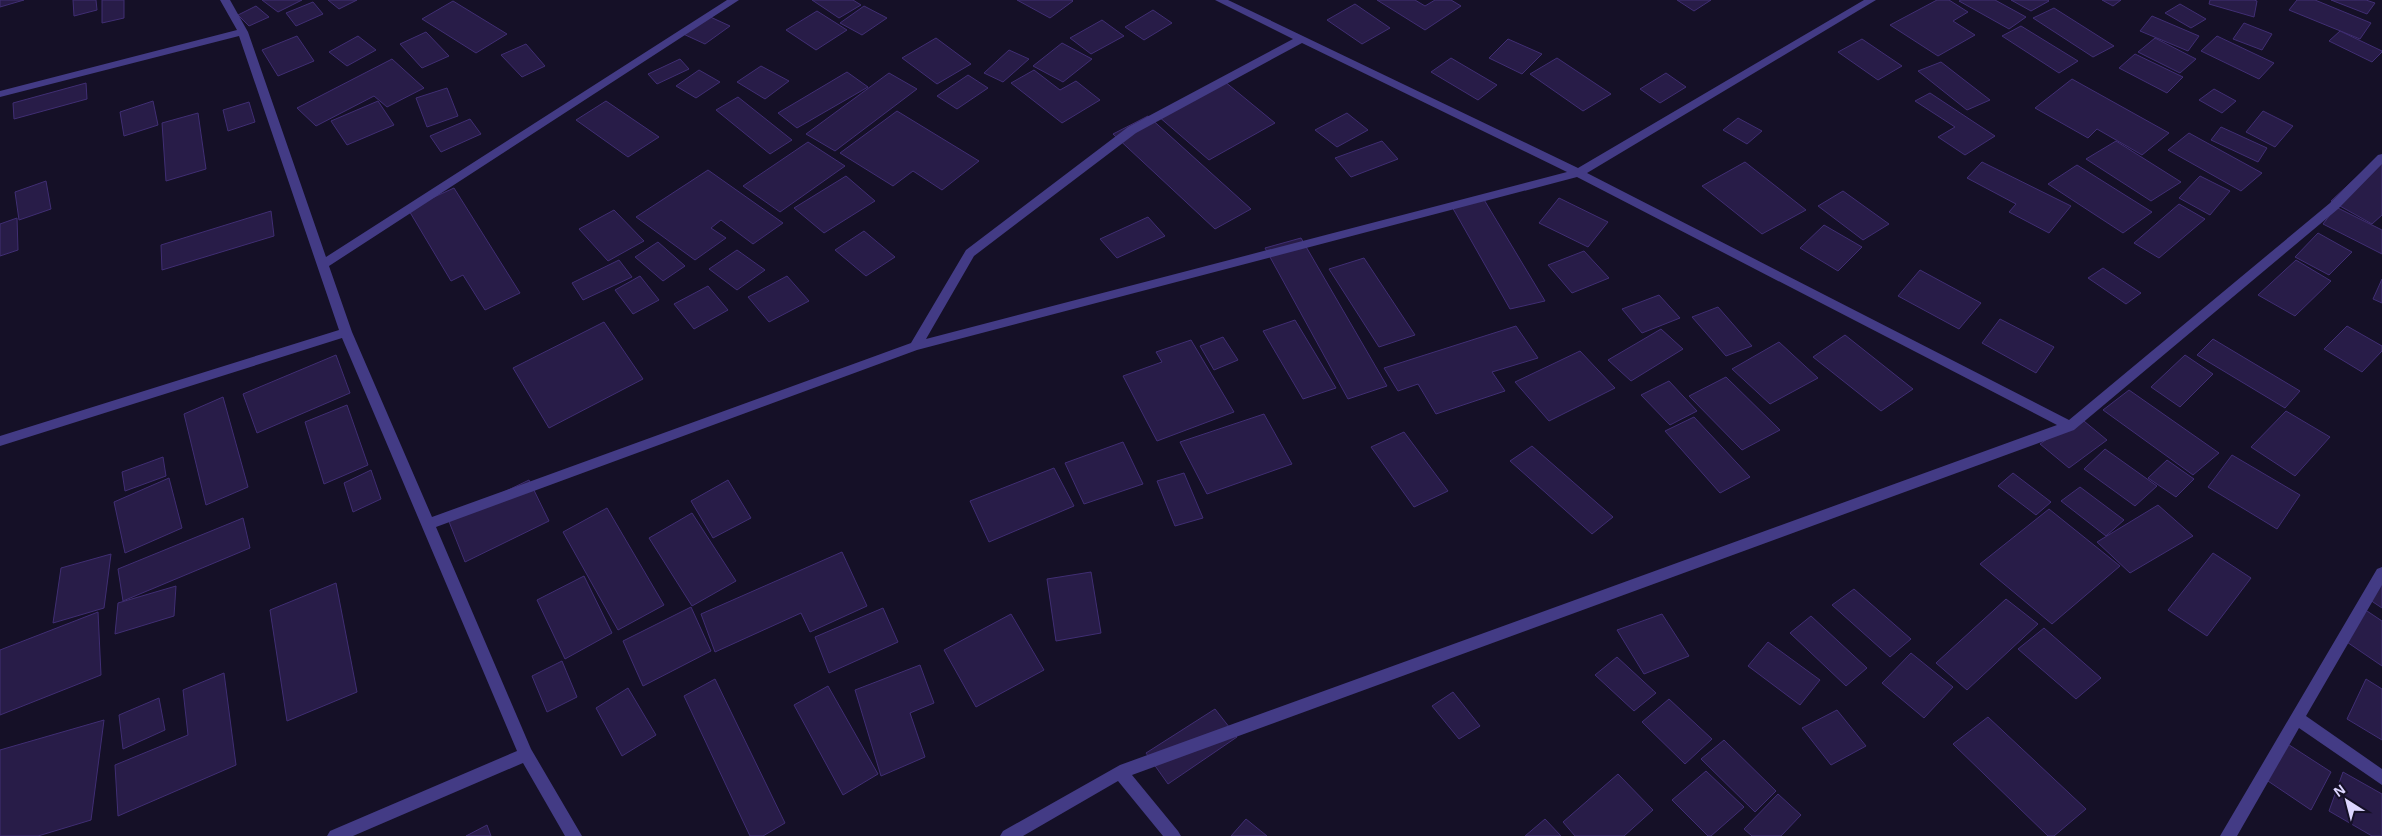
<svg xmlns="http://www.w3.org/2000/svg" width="2382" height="836" viewBox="0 0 2382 836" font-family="Helvetica,sans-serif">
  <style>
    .building { fill: #281c48; stroke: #402e73 }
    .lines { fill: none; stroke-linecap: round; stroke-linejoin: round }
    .minor { fill: #433b85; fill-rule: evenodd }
  </style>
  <rect width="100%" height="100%" fill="#151027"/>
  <!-- building -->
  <g class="building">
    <path d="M0,0H24L0,7Z"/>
    <path d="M73,0H96L97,10L74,16Z"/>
    <path d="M102,0H124V18L102,23Z"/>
    <path d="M262,0H302L278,12Z"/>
    <path d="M328,0H357L339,9Z"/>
    <path d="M812,0H853L861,5L839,18Z"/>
    <path d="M1017,0H1072L1073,1L1050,18Z"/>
    <path d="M1377,0H1415L1425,6L1435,0H1451L1461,6L1425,30Z"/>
    <path d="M1677,0H1711L1694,11Z"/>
    <path d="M1937,0H1949L1968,12L1953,21L1975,35L1938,56L1890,25Z"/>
    <path d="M1961,0H1995L2026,17L2009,29L1959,1Z"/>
    <path d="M2011,0H2048L2049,1L2031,11Z"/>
    <path d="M2102,0H2121L2113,6Z"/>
    <path d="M2210,0H2254L2257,1L2254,17L2209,4Z"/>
    <path d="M2297,0H2315L2371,23L2360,39L2289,10Z"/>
    <path d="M2331,0H2366L2375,3L2367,14Z"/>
    <path d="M453,1L507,34L476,53L422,19Z"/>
    <path d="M313,2L323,14L296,26L286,13Z"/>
    <path d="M1355,4L1390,28L1362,44L1327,20Z"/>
    <path d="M2180,4L2206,19L2191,28L2165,13Z"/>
    <path d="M256,6L269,17L249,26L238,15Z"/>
    <path d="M864,6L887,18L862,35L840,23Z"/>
    <path d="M2054,8L2114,46L2093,57L2033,18Z"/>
    <path d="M1153,10L1172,23L1144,40L1125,27Z"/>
    <path d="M817,11L847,30L816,50L786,30Z"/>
    <path d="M706,15L730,26L705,44L681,33Z"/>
    <path d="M2152,16L2199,36L2188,51L2140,31Z"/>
    <path d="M1102,20L1124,36L1091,54L1070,38Z"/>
    <path d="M2244,23L2272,34L2262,50L2233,39Z"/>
    <path d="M2021,26L2078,61L2059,73L2002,36Z"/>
    <path d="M2340,31L2382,51V52L2372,62L2329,41Z"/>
    <path d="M426,32L449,56L422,68L400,44Z"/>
    <path d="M297,36L314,61L278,76L262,50Z"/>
    <path d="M358,36L376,50L347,66L329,52Z"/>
    <path d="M2217,36L2274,63L2259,79L2201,51Z"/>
    <path d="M936,38L971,64L937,84L902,58Z"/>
    <path d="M2155,38L2196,59L2180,73L2138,52Z"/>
    <path d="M1508,39L1542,54L1522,74L1489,58Z"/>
    <path d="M1862,39L1902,66L1878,80L1838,52Z"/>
    <path d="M1062,43L1092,59L1063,82L1033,66Z"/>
    <path d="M526,44L545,66L522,77L501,55Z"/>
    <path d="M1009,50L1029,59L1003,82L984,73Z"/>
    <path d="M2135,54L2183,77L2167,93L2119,68Z"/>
    <path d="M1451,58L1497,85L1478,100L1431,72Z"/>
    <path d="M1557,58L1611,94L1583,111L1530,74Z"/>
    <path d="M392,59L424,88L387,107L374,96L316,126L297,108Z"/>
    <path d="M680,59L689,69L657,84L648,74Z"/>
    <path d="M1941,62L1990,100L1967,110L1918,71Z"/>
    <path d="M761,66L789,81L765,99L737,82Z"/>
    <path d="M699,70L720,82L696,98L676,86Z"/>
    <path d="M1034,70L1060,90L1076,81L1100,100L1062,123L1011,83Z"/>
    <path d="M847,72L868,87L797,128L778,113Z"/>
    <path d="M889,73L917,89L835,151L806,134Z"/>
    <path d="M1666,73L1686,87L1660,103L1640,89Z"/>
    <path d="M968,75L988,88L957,109L937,96Z"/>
    <path d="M2072,79L2169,133L2142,155L2097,129L2088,138L2035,108Z"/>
    <path d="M1224,81L1275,123L1209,160L1158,116Z"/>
    <path d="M86,83L87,99L14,119L13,103Z"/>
    <path d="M447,88L458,116L427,127L416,98Z"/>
    <path d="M2214,89L2236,101L2222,113L2199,100Z"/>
    <path d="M1930,93L1995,136L1965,155L1938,137L1955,127L1915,101Z"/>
    <path d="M738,97L792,140L770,154L716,110Z"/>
    <path d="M153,101L158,125L124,136L120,112Z"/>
    <path d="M378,101L394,125L347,145L331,121Z"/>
    <path d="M606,101L659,137L628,157L576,120Z"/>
    <path d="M249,102L255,122L228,131L223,110Z"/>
    <path d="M897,111L979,161L942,190L913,171L893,186L840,153Z"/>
    <path d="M2263,111L2293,126L2275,147L2246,132Z"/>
    <path d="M198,113L206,169L166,181L162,123Z"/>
    <path d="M1347,113L1368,130L1337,147L1315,130Z"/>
    <path d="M1148,116L1251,209L1215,229L1113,134Z"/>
    <path d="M1738,118L1762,131L1747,144L1723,130Z"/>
    <path d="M470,119L481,134L441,152L430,136Z"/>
    <path d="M2221,127L2267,148L2258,162L2211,140Z"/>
    <path d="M2189,133L2262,173L2241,191L2168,150Z"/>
    <path d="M1382,141L1398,159L1351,177L1335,158Z"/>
    <path d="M2116,141L2181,182L2151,201L2086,159Z"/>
    <path d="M808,142L845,166L780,212L743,186Z"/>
    <path d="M2375,160L2382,164V215L2372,224L2331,201Z"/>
    <path d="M1745,162L1806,210L1762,234L1702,186Z"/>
    <path d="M1982,162L2071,206L2049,233L2009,212L2016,204L1967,178Z"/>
    <path d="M2077,165L2152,212L2123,233L2048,184Z"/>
    <path d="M708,170L783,223L753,244L721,220L711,228L726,238L695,260L636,217Z"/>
    <path d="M846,176L875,201L824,233L794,208Z"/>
    <path d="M2200,176L2230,191L2210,215L2179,198Z"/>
    <path d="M46,181L51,209L19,220L15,192Z"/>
    <path d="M454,188L520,293L485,310L463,275L451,281L408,209Z"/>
    <path d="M1843,191L1889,224L1863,240L1818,206Z"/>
    <path d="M1483,198L1545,301L1510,309L1451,205Z"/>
    <path d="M1559,198L1608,222L1588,247L1539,223Z"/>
    <path d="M2179,204L2205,219L2159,258L2134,243Z"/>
    <path d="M2336,207L2382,230V254L2323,224Z"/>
    <path d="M614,210L644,241L608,261L579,229Z"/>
    <path d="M271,211L274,236L162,270L161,245Z"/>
    <path d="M1148,217L1165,236L1117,258L1100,239Z"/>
    <path d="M17,218L18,250L0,256V224Z"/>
    <path d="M1824,225L1862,247L1838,271L1800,248Z"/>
    <path d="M864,231L895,257L866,276L835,250Z"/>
    <path d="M2318,233L2352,252L2329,275L2295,257Z"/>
    <path d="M1301,238L1387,386L1348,399L1265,248Z"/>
    <path d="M658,242L685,266L663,281L635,257Z"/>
    <path d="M737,250L765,270L737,290L709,269Z"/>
    <path d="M1584,251L1609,278L1572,293L1548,265Z"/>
    <path d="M1364,258L1415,335L1379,347L1329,269Z"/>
    <path d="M619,260L632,277L583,300L572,283Z"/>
    <path d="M2296,260L2331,281L2295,316L2258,295Z"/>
    <path d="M2103,268L2141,293L2126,304L2088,278Z"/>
    <path d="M1920,270L1981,303L1959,329L1898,296Z"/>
    <path d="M640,276L659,300L633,314L615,290Z"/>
    <path d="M787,276L809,301L769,322L748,297Z"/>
    <path d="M2382,279V303L2373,299Z"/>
    <path d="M708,286L728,310L694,329L674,304Z"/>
    <path d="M1659,295L1680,318L1642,333L1622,309Z"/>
    <path d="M1718,307L1752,346L1726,356L1692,317Z"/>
    <path d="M2000,319L2054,347L2036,373L1982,343Z"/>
    <path d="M1295,320L1336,388L1303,399L1263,331Z"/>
    <path d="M604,322L643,379L549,428L513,368Z"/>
    <path d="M1516,326L1538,358L1492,372L1505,391L1436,414L1418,384L1398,391L1384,368Z"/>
    <path d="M2347,326L2382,346V351L2362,372L2324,349Z"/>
    <path d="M1661,329L1683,349L1631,381L1608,360Z"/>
    <path d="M1845,335L1913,389L1881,411L1813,357Z"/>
    <path d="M1223,337L1238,360L1214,370L1200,346Z"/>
    <path d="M2213,339L2300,391L2285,408L2197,355Z"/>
    <path d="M1191,340L1234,412L1157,441L1123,376L1162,362L1156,352Z"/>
    <path d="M1779,342L1818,378L1770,404L1732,369Z"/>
    <path d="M1580,351L1615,388L1549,421L1515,382Z"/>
    <path d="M336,355L350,393L257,433L243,394Z"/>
    <path d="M2185,355L2213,374L2180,407L2151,387Z"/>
    <path d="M1726,377L1780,430L1742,450L1689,396Z"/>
    <path d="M1669,381L1697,411L1670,425L1641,395Z"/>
    <path d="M2129,390L2219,453L2193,475L2103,410Z"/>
    <path d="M223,397L248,487L206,505L184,414Z"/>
    <path d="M347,405L368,465L324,484L305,422Z"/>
    <path d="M2286,411L2330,437L2295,476L2251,447Z"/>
    <path d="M1264,414L1292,464L1207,494L1180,442Z"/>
    <path d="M1694,417L1750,477L1720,493L1665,431Z"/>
    <path d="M2079,417L2107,440L2069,468L2040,444Z"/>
    <path d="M1404,432L1448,491L1414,507L1371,447Z"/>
    <path d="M1123,442L1143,484L1084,504L1065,463Z"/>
    <path d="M1532,446L1613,517L1592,534L1510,461Z"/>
    <path d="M2105,449L2157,486L2135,506L2084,469Z"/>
    <path d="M2232,455L2300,495L2277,529L2208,487Z"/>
    <path d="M163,457L166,476L125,491L122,472Z"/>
    <path d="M2167,460L2194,479L2176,497L2148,478Z"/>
    <path d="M1054,468L1074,506L989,542L970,501Z"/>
    <path d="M371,470L381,499L353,512L344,483Z"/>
    <path d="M1184,473L1203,518L1175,526L1157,481Z"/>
    <path d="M2013,473L2051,502L2036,515L1998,486Z"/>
    <path d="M169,478L182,528L125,553L114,502Z"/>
    <path d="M529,480L549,521L465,562L448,519Z"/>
    <path d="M728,480L751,518L713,538L691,501Z"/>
    <path d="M2080,487L2124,520L2106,536L2061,501Z"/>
    <path d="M2158,505L2193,536L2130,573L2097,542Z"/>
    <path d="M607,508L664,605L618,630L563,532Z"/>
    <path d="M2049,509L2120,566L2052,624L1980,564Z"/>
    <path d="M692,513L736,581L692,606L649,538Z"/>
    <path d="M243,518L250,548L123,601L118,569Z"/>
    <path d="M842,552L867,606L810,632L801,613L715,652L701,614Z"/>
    <path d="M2213,553L2251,578L2207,636L2168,610Z"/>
    <path d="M111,554L104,608L53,623L61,568Z"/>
    <path d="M1091,572L1101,633L1056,641L1047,579Z"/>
    <path d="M2382,575V608L2364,596Z"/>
    <path d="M584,576L612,633L565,659L537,600Z"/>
    <path d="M336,583L357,692L287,721L270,610Z"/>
    <path d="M176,586L174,616L115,634L118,603Z"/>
    <path d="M1854,589L1911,639L1890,657L1832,605Z"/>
    <path d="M2006,599L2038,624L1967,690L1936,663Z"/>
    <path d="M691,607L711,651L643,686L623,641Z"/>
    <path d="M883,608L898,642L829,673L815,637Z"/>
    <path d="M2364,609L2382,621V666L2341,638Z"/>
    <path d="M98,612L101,675L0,715V650Z"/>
    <path d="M1011,614L1044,670L976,707L944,650Z"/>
    <path d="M1662,614L1689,656L1644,674L1617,630Z"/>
    <path d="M1811,616L1867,668L1846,686L1790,633Z"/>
    <path d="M2044,628L2101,678L2076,699L2018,649Z"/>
    <path d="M1768,642L1820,680L1800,705L1748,666Z"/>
    <path d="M1911,653L1953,687L1924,718L1882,683Z"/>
    <path d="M1617,657L1656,693L1634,711L1595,675Z"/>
    <path d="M562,661L577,697L547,712L532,676Z"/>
    <path d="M920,665L934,703L910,713L925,757L881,776L855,690Z"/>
    <path d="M224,673L236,765L118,816L115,765L188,735L183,690Z"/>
    <path d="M715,679L785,823L763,836H750L684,696Z"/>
    <path d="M2366,679L2382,689V740L2347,719Z"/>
    <path d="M828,686L878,774L843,795L794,705Z"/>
    <path d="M628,688L656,735L622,756L596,708Z"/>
    <path d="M1453,692L1480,726L1459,739L1432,706Z"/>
    <path d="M159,698L165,730L123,749L119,715Z"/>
    <path d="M1669,699L1712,739L1685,764L1642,722Z"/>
    <path d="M1215,709L1237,737L1168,784L1146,753Z"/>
    <path d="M1837,710L1866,746L1831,765L1802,728Z"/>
    <path d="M1988,717L2086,809L2054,836H2048L1953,744Z"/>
    <path d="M104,720L91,820L38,836H0V750Z"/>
    <path d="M2280,739L2331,772L2311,810L2259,775Z"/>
    <path d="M1724,740L1776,791L1755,812L1701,759Z"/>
    <path d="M1706,771L1744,807L1711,836H1708L1672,800Z"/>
    <path d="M2343,772L2382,794V836H2372L2329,811Z"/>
    <path d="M1618,774L1653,810L1624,836H1575L1563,822Z"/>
    <path d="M1778,794L1801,815L1781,836H1752L1744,829Z"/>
    <path d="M1246,819L1267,836H1231Z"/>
    <path d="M1545,819L1561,836H1525Z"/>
    <path d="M487,825L491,836H466Z"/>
  </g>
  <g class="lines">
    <!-- minor -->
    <g class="minor">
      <path d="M220,0H230L248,32L326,257L727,0H739L329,266L352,332L432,517L911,343L966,250L1128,127L1293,39L1215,0H1228L1578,168L1864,0H1876L1587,173L2069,420L2330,203L2378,155L2382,154V164L2338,209L2074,430L1132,775L1178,831L1181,836H1163L1118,781L1023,836H1000L1003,831L1120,765L2057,425L1577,177L917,350L436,527L531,749L582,836H565L523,763L353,836H327L330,831L517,751L342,338L0,446V436L339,330L239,36L0,97V91L237,30ZM1302,43L1567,172L926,339L974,256L1136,133Z"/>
      <path d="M2382,567V585L2306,716L2382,769V785L2299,728L2237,836H2220L2377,569Z"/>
    </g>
  </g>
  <!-- north arrow -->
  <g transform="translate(2347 801) rotate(324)" stroke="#151027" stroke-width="4" paint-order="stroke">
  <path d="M0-4L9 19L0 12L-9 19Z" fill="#ddd6ff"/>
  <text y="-8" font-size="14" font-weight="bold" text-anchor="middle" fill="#ddd6ff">N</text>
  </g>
</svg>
